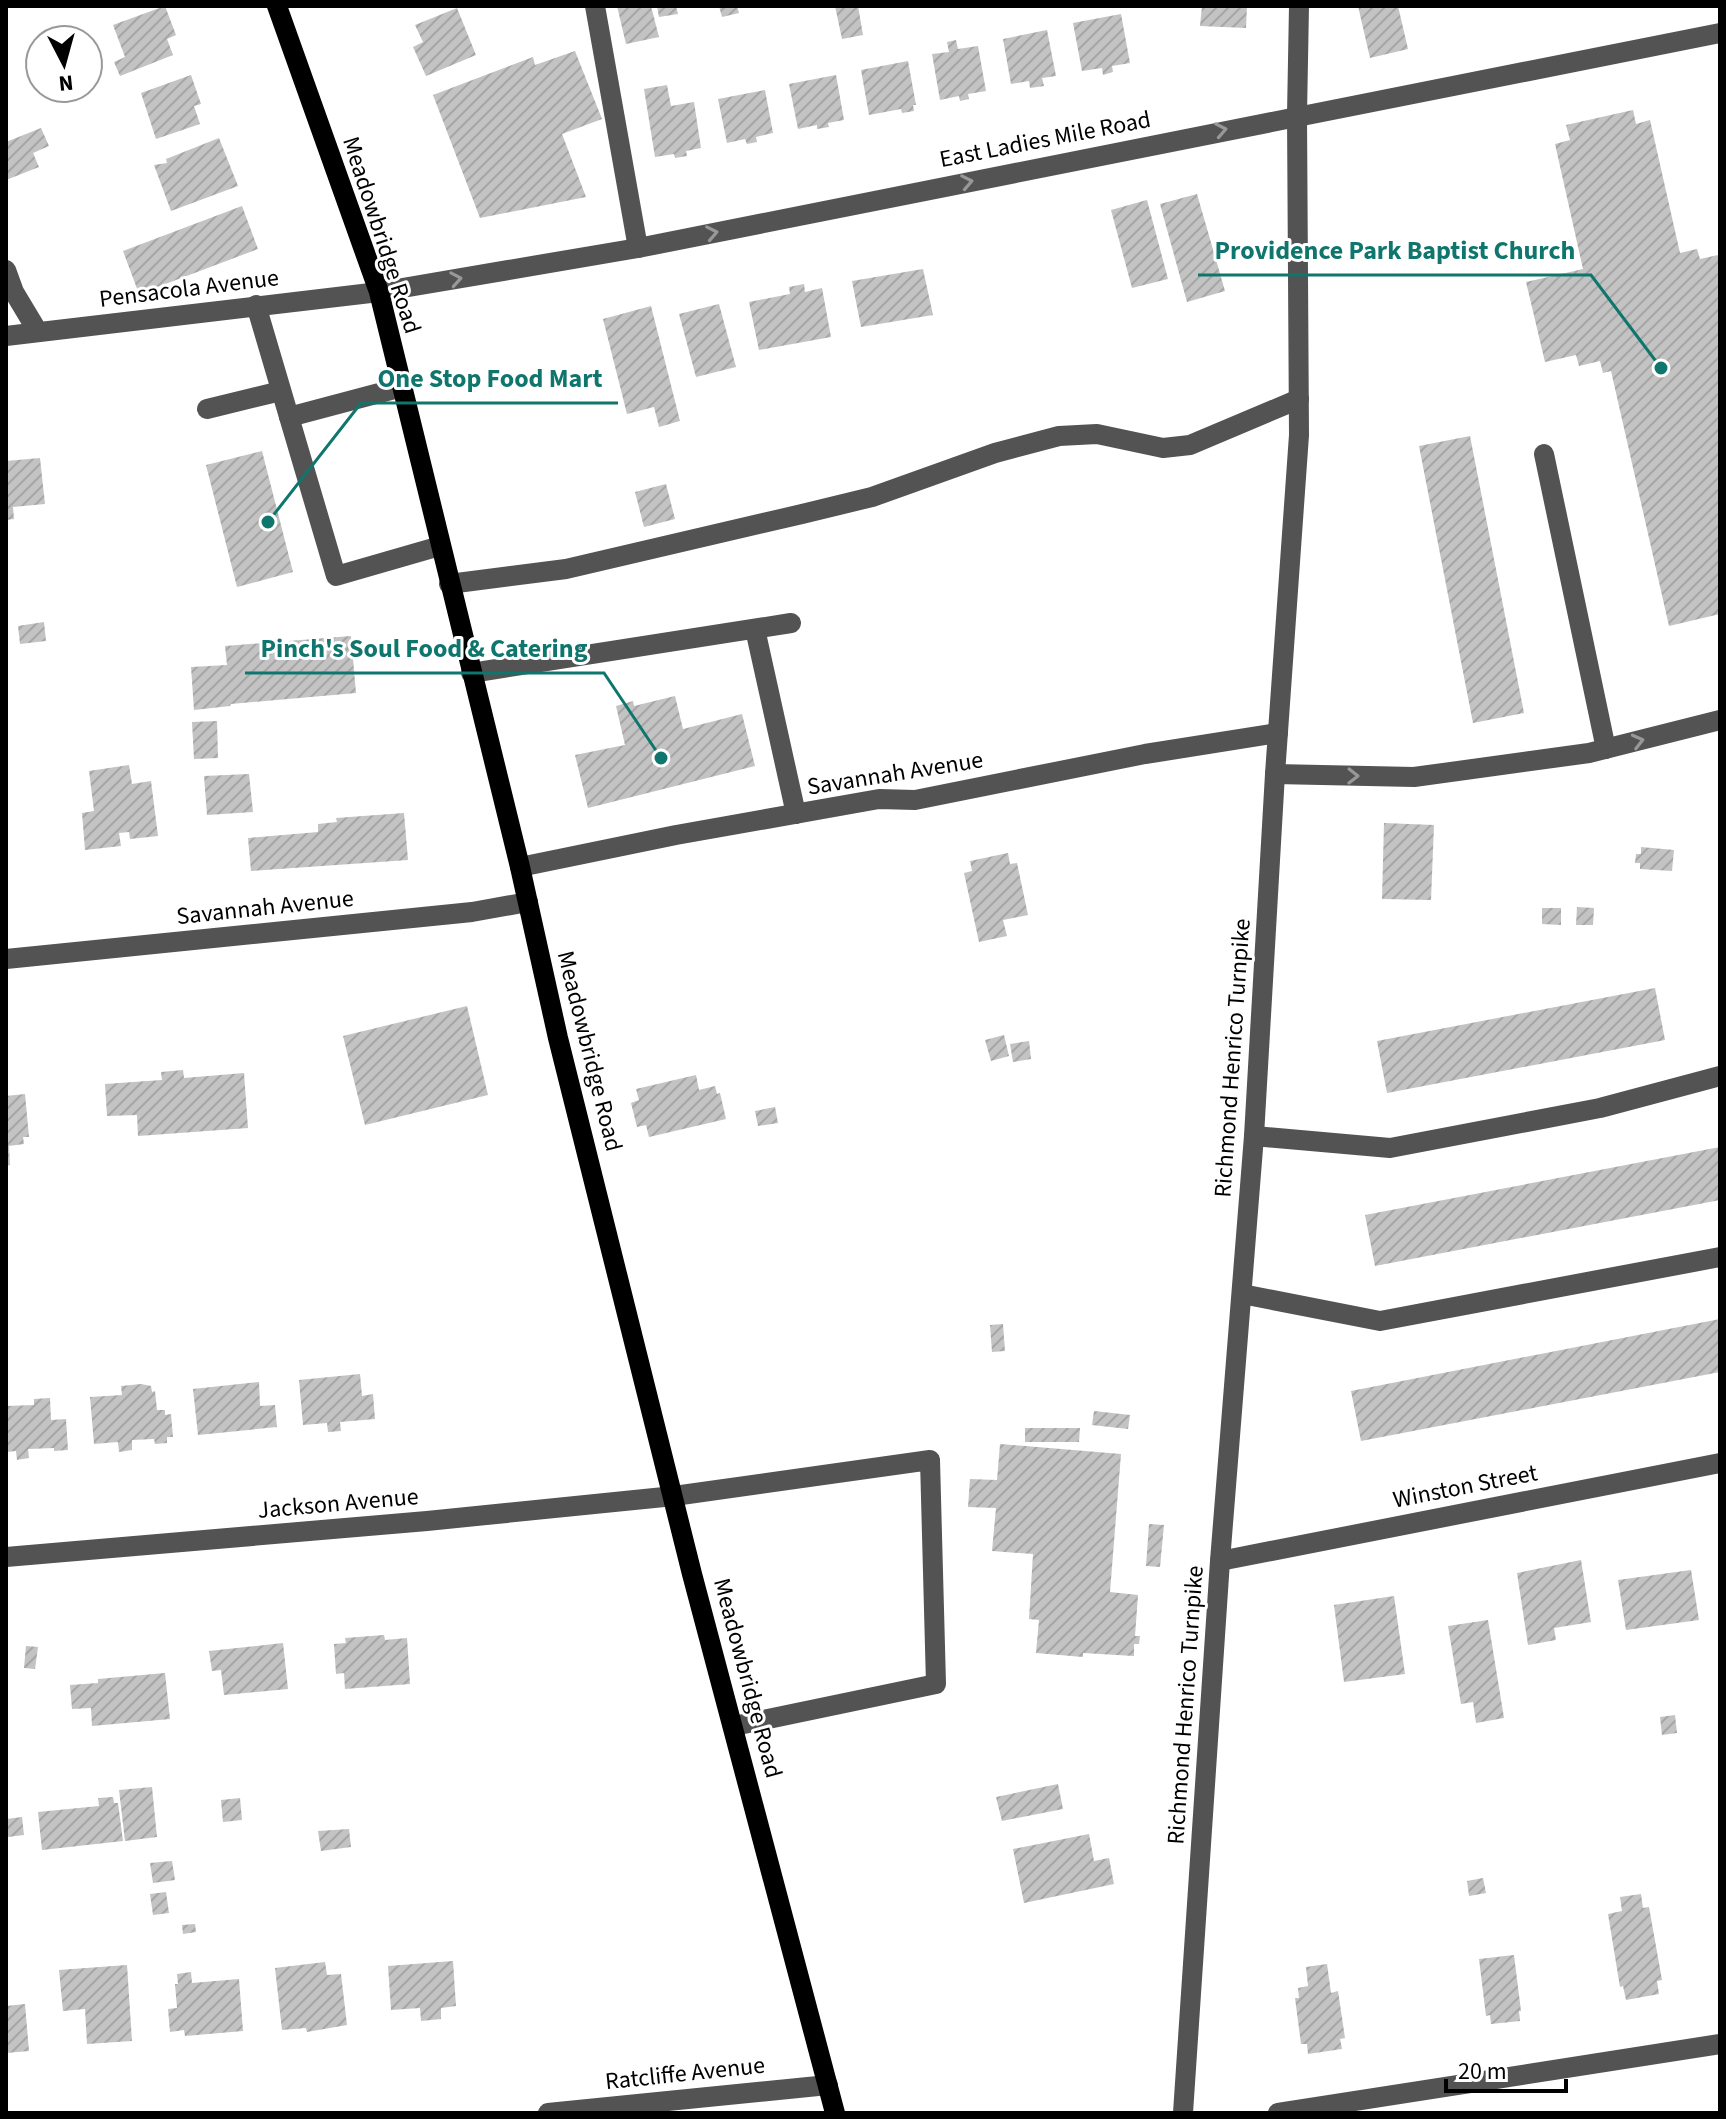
<svg xmlns="http://www.w3.org/2000/svg" width="1726" height="2119" viewBox="0 0 1726 2119" font-family="'Source Sans 3',sans-serif">
  <style>
    .building { fill: url(#building-hatch) }
    .lines { fill: none; stroke-linecap: round; stroke-linejoin: round }
    .minor { stroke: #535353; stroke-width: 20 }
    .major { stroke: #000; stroke-width: 20 }
    .oneway { stroke: #989898 }
    .labels { text-anchor: middle; stroke-width: 6; stroke-linejoin: round; paint-order: stroke }
    .street-label { font-size: 24px; fill: #000; stroke: #fff }
    .leader { fill: none; stroke: #0f766e; stroke-width: 3 }
    .callout-dot { fill: #0f766e; stroke: #fff; stroke-width: 3 }
    .callout-label { font-size: 26px; text-anchor: middle; font-weight: bold; fill: #0f766e; stroke: #fff; stroke-width: 6; stroke-linejoin: round; paint-order: stroke }
  </style>
  <defs>
    <pattern id="building-hatch" width="6" height="6" patternUnits="userSpaceOnUse" patternTransform="scale(2)"><rect width="6" height="6" fill="#c3c3c3"/><path d="M-1 1l2-2M0 6l6-6M5 7l2-2" fill="none" stroke="#a6a6a6"/></pattern>
  </defs>
  <rect width="100%" height="100%" fill="#fff"/>
  <!-- building -->
  <g class="building">
    <path d="M165,6L176,35L167,39L173,55L120,76L114,62L125,57L113,25Z"/>
    <path d="M617,6H651L659,37L626,44Z"/>
    <path d="M657,6H676L678,14L659,17Z"/>
    <path d="M719,6H737L739,13L722,17Z"/>
    <path d="M835,6H858L863,35L842,39Z"/>
    <path d="M1202,6H1247L1246,28L1200,26Z"/>
    <path d="M1358,6H1398L1408,49L1370,58Z"/>
    <path d="M457,8L476,55L426,76L413,47L423,42L415,25Z"/>
    <path d="M1121,14L1130,63L1112,66L1113,72L1103,75L1102,68L1082,71L1073,23Z"/>
    <path d="M1047,30L1056,76L1042,78L1044,86L1030,88L1029,81L1011,84L1003,39Z"/>
    <path d="M956,40L958,49L978,46L986,91L968,94L969,99L960,101L959,96L940,100L932,54L949,52L947,42Z"/>
    <path d="M575,51L602,119L562,134L586,197L480,218L433,95L533,57L535,65Z"/>
    <path d="M908,61L916,105H913L914,111L902,113L901,109L869,115L861,70Z"/>
    <path d="M191,75L201,104L194,106L200,124L156,139L141,93Z"/>
    <path d="M836,75L844,120L828,123L829,127L817,129V125L798,129L789,84Z"/>
    <path d="M667,85L671,106L694,102L701,148L686,151L687,156L675,158L674,154L655,157L644,89Z"/>
    <path d="M765,90L773,133L756,137L757,142L747,144L745,139L727,143L718,99Z"/>
    <path d="M1633,110L1636,124L1650,120L1680,253L1697,249L1700,259L1718,255L1720,265V614L1669,626L1611,371L1603,373L1600,361L1579,366L1576,355L1545,362L1526,282L1583,269L1555,144L1570,140L1566,125Z"/>
    <path d="M41,128L49,146L33,153L39,167L6,180V142Z"/>
    <path d="M219,138L238,186L171,211L154,165L167,163L166,159Z"/>
    <path d="M1197,194L1225,291L1187,302L1160,204Z"/>
    <path d="M1147,200L1168,279L1132,288L1111,210Z"/>
    <path d="M242,206L258,249L139,294L123,251Z"/>
    <path d="M923,269L933,315L861,327L852,281Z"/>
    <path d="M804,284L805,292L822,288L831,337L759,350L749,302L790,294L789,287Z"/>
    <path d="M719,304L736,367L696,377L679,314Z"/>
    <path d="M651,306L680,421L659,427L654,407L627,414L603,319Z"/>
    <path d="M1470,436L1524,713L1473,723L1419,446Z"/>
    <path d="M262,451L293,572L237,587L206,465Z"/>
    <path d="M40,458L45,504L13,507L14,519L6,520V461Z"/>
    <path d="M666,484L675,519L644,527L635,492Z"/>
    <path d="M44,622L46,641L20,644L18,626Z"/>
    <path d="M351,636L356,693L231,704L230,706L194,710L191,667L227,665L225,646Z"/>
    <path d="M675,696L683,729L742,714L755,766L588,808L575,755L625,745L616,706L633,701L634,706Z"/>
    <path d="M217,721L218,758L194,759L192,722Z"/>
    <path d="M129,765L132,784L151,781L158,836L130,839L129,832L119,833L121,846L85,850L82,813L94,811L89,771Z"/>
    <path d="M249,774L253,812L207,815L204,776Z"/>
    <path d="M404,813L408,860L251,871L248,838L318,832V824L337,822L336,818Z"/>
    <path d="M1384,823L1434,825L1431,900L1382,899Z"/>
    <path d="M1641,847L1674,850L1672,871L1640,869V863H1635L1636,854H1641Z"/>
    <path d="M1008,853L1010,864L1017,863L1028,915L1003,920L1007,936L979,942L964,873L972,871L970,861Z"/>
    <path d="M1577,907L1594,908L1593,925H1576Z"/>
    <path d="M1542,908H1561V925L1542,924Z"/>
    <path d="M1655,988L1665,1040L1387,1093L1377,1041Z"/>
    <path d="M467,1006L488,1095L365,1125L343,1036Z"/>
    <path d="M1004,1035L1009,1056L991,1061L985,1040Z"/>
    <path d="M1029,1041L1031,1059L1013,1062L1010,1044Z"/>
    <path d="M183,1070L184,1078L244,1073L248,1128L138,1136L137,1115L107,1116L105,1084L162,1080L161,1072Z"/>
    <path d="M696,1075L699,1090L715,1086L717,1094L720,1093L726,1119L649,1137L646,1125L637,1127L631,1103L639,1100L636,1089Z"/>
    <path d="M25,1094L29,1137H23L24,1144L9,1146L10,1165L6,1166V1096Z"/>
    <path d="M775,1107L778,1123L758,1126L755,1111Z"/>
    <path d="M1720,1147V1200L1375,1266L1365,1215Z"/>
    <path d="M1720,1319V1372L1361,1441L1351,1391Z"/>
    <path d="M1003,1324L1005,1351L992,1352L990,1325Z"/>
    <path d="M360,1374L362,1396L373,1394L375,1419L340,1422L341,1431L328,1432L327,1423L303,1425L299,1380Z"/>
    <path d="M259,1382L260,1406L275,1405L277,1427L198,1435L193,1389Z"/>
    <path d="M141,1384L151,1386L152,1392L155,1391L157,1410H165V1415L171,1414L173,1437H167V1443L155,1444L154,1439L132,1440V1450L119,1452L118,1442L94,1444L90,1397L122,1395L121,1386Z"/>
    <path d="M50,1398L51,1420L66,1419L68,1450L54,1451V1448L28,1449L29,1458L17,1460L16,1451L6,1452V1406L34,1405V1399Z"/>
    <path d="M1094,1411L1130,1415L1128,1429L1092,1425Z"/>
    <path d="M1025,1428H1080L1079,1442H1025Z"/>
    <path d="M1000,1444L1121,1454L1110,1592L1138,1595L1135,1636H1140L1139,1644H1134V1656L1083,1653V1657L1036,1653L1039,1620L1029,1619L1033,1554L992,1551L996,1508L968,1507L970,1479L997,1480Z"/>
    <path d="M1149,1524L1164,1525L1160,1567L1146,1566Z"/>
    <path d="M1581,1560L1591,1622L1554,1628L1556,1640L1528,1645L1517,1573Z"/>
    <path d="M1691,1570L1699,1620L1626,1630L1618,1580Z"/>
    <path d="M1394,1596L1405,1674L1344,1682L1334,1605Z"/>
    <path d="M1488,1620L1504,1718L1476,1723L1473,1702L1461,1704L1448,1626Z"/>
    <path d="M384,1635L385,1640L407,1638L410,1684L345,1689L344,1673L336,1674L334,1644L346,1643L345,1638Z"/>
    <path d="M283,1643L288,1689L224,1695L221,1670L212,1671L209,1651Z"/>
    <path d="M26,1646L38,1647L35,1669L24,1668Z"/>
    <path d="M165,1673L170,1719L92,1726L91,1708L72,1709L70,1685L98,1683V1679Z"/>
    <path d="M1675,1715L1677,1733L1662,1735L1660,1717Z"/>
    <path d="M1058,1784L1063,1809L1002,1821L996,1797Z"/>
    <path d="M152,1787L157,1837L125,1841L119,1790Z"/>
    <path d="M113,1797L114,1803H118L123,1841L42,1850L38,1812L99,1806L98,1798Z"/>
    <path d="M240,1798L242,1820L223,1822L221,1800Z"/>
    <path d="M22,1817L24,1835L8,1837L6,1819Z"/>
    <path d="M349,1829L351,1847L321,1851L318,1831Z"/>
    <path d="M1089,1834L1094,1861L1109,1858L1114,1884L1024,1903L1013,1849Z"/>
    <path d="M172,1861L175,1880L153,1883L150,1863Z"/>
    <path d="M1483,1878L1486,1893L1469,1896L1467,1881Z"/>
    <path d="M166,1892L169,1913L153,1915L150,1894Z"/>
    <path d="M1641,1894L1643,1908L1649,1907L1662,1980L1657,1981L1659,1994L1626,2000L1623,1986L1620,1987L1608,1914L1622,1911L1620,1897Z"/>
    <path d="M195,1924L196,1932L183,1934L182,1925Z"/>
    <path d="M1514,1955L1521,2011H1519L1520,2021L1491,2024L1490,2015L1486,2016L1479,1959Z"/>
    <path d="M453,1961L456,2006L441,2008V2019L421,2021L420,2008L391,2010L388,1966Z"/>
    <path d="M325,1962L327,1975L341,1974L347,2025L307,2032L306,2028L282,2030L275,1968Z"/>
    <path d="M1327,1964L1331,1993L1338,1991L1345,2038L1340,2039L1342,2049L1308,2054L1307,2044H1301L1295,1998H1299L1298,1988L1308,1986L1306,1967Z"/>
    <path d="M127,1965L132,2041L87,2044L85,2009L63,2011L59,1970Z"/>
    <path d="M191,1972L192,1983L239,1979L243,2031L185,2036L184,2030L170,2032L168,2009L177,2008L175,1984H178L177,1974Z"/>
    <path d="M25,2004L29,2051L6,2053V2006Z"/>
  </g>
  <g class="lines">
    <!-- minor -->
    <g class="minor">
      <path d="M595,6L638,248"/>
      <path d="M6,270L14,292L38,332"/>
      <path d="M256,305L336,576L440,546"/>
      <path d="M6,336L379,292L638,248L1720,33"/>
      <path d="M207,409L281,391"/>
      <path d="M289,417L402,387"/>
      <path d="M1544,454L1606,749"/>
      <path d="M449,584L566,569L802,514L872,497L995,453L1059,436L1097,434L1163,448L1190,445L1299,399"/>
      <path d="M755,629L796,814"/>
      <path d="M471,673L791,623"/>
      <path d="M1275,774L1414,777L1589,753L1720,720"/>
      <path d="M520,867L676,835L879,799L915,800L1145,754L1278,733"/>
      <path d="M6,959L472,912L528,902"/>
      <path d="M1254,1136L1390,1148L1600,1108L1720,1076"/>
      <path d="M1242,1294L1380,1321L1720,1257"/>
      <path d="M6,1557L427,1521L674,1496L930,1460L936,1684L734,1726"/>
      <path d="M1220,1561L1720,1463"/>
      <path d="M548,2113L828,2085"/>
      <path d="M1183,2113L1220,1561L1254,1136L1275,774L1299,435L1297,115L1299,6"/>
      <path d="M1278,2113L1720,2044"/>
    </g>
    <!-- major -->
    <path class="major" d="M277,6L379,292L520,867L558,1038L692,1574L835,2113"/>
  </g>
  <!-- one-way arrows -->
  <defs><path id="oneway-chevron" d="M-2-3.5L2.5 0L-2 3.5" fill="none" stroke-width="1.6" stroke-linecap="round" stroke-linejoin="round" transform="scale(2)"/></defs>
  <g class="oneway">
    <use href="#oneway-chevron" transform="translate(1221 130) rotate(-11)"/>
    <use href="#oneway-chevron" transform="translate(967 182) rotate(-11)"/>
    <use href="#oneway-chevron" transform="translate(712 233) rotate(-11)"/>
    <use href="#oneway-chevron" transform="translate(456 279) rotate(-10)"/>
    <use href="#oneway-chevron" transform="translate(1638 741) rotate(-14)"/>
    <use href="#oneway-chevron" transform="translate(1353 776) rotate(1)"/>
  </g>
  <g class="labels">
    <!-- street labels -->
    <g class="street-label">
      <text transform="translate(1045 139) rotate(-11)" y="8">East Ladies Mile Road</text>
      <text transform="translate(382 235) rotate(72)" y="8">Meadowbridge Road</text>
      <text transform="translate(189 288) rotate(-7)" y="8">Pensacola Avenue</text>
      <text transform="translate(895 773) rotate(-9)" y="8">Savannah Avenue</text>
      <text transform="translate(265 907) rotate(-6)" y="8">Savannah Avenue</text>
      <text transform="translate(590 1051) rotate(76)" y="8">Meadowbridge Road</text>
      <text transform="translate(1232 1058) rotate(-86)" y="8">Richmond Henrico Turnpike</text>
      <text transform="translate(1465 1486) rotate(-11)" y="8">Winston Street</text>
      <text transform="translate(338 1503) rotate(-5)" y="8">Jackson Avenue</text>
      <text transform="translate(748 1678) rotate(75)" y="8">Meadowbridge Road</text>
      <text transform="translate(1185 1705) rotate(-86)" y="8">Richmond Henrico Turnpike</text>
      <text transform="translate(685 2073) rotate(-6)" y="8">Ratcliffe Avenue</text>
    </g>
  </g>
  <!-- callouts -->
  <path class="leader" d="M1661 368L1591 275H1198M268 522L361 403H618M661 758L604 673H245"/>
  <g class="callout-dot">
    <circle cx="1661" cy="368" r="8"/>
    <circle cx="268" cy="522" r="8"/>
    <circle cx="661" cy="758" r="8"/>
  </g>
  <g class="callout-label">
    <text x="1395" y="259">Providence Park Baptist Church</text>
    <text x="490" y="387">One Stop Food Mart</text>
    <text x="424" y="657">Pinch's Soul Food &amp; Catering</text>
  </g>
  <!-- border -->
  <rect width="1726" height="2119" fill="none" stroke="#000000" stroke-width="16"/>
  <!-- north arrow -->
  <g transform="translate(64 64) rotate(174)"><circle r="38" fill="#ffffff" stroke="#999999" stroke-width="2"/>
  <path d="M0-6L14 30L0 20L-14 30Z" fill="#000000"/>
  <text y="-12" font-size="22" font-weight="bold" text-anchor="middle" fill="#000000">N</text>
  </g>
  <!-- scale -->
  <path d="M1446 2079v12h120v-12" fill="none" stroke="#000000" stroke-width="4"/>
  <text x="1458" y="2079" font-size="24" fill="#000000" stroke="#ffffff" stroke-width="6" paint-order="stroke">20 m</text>
</svg>
